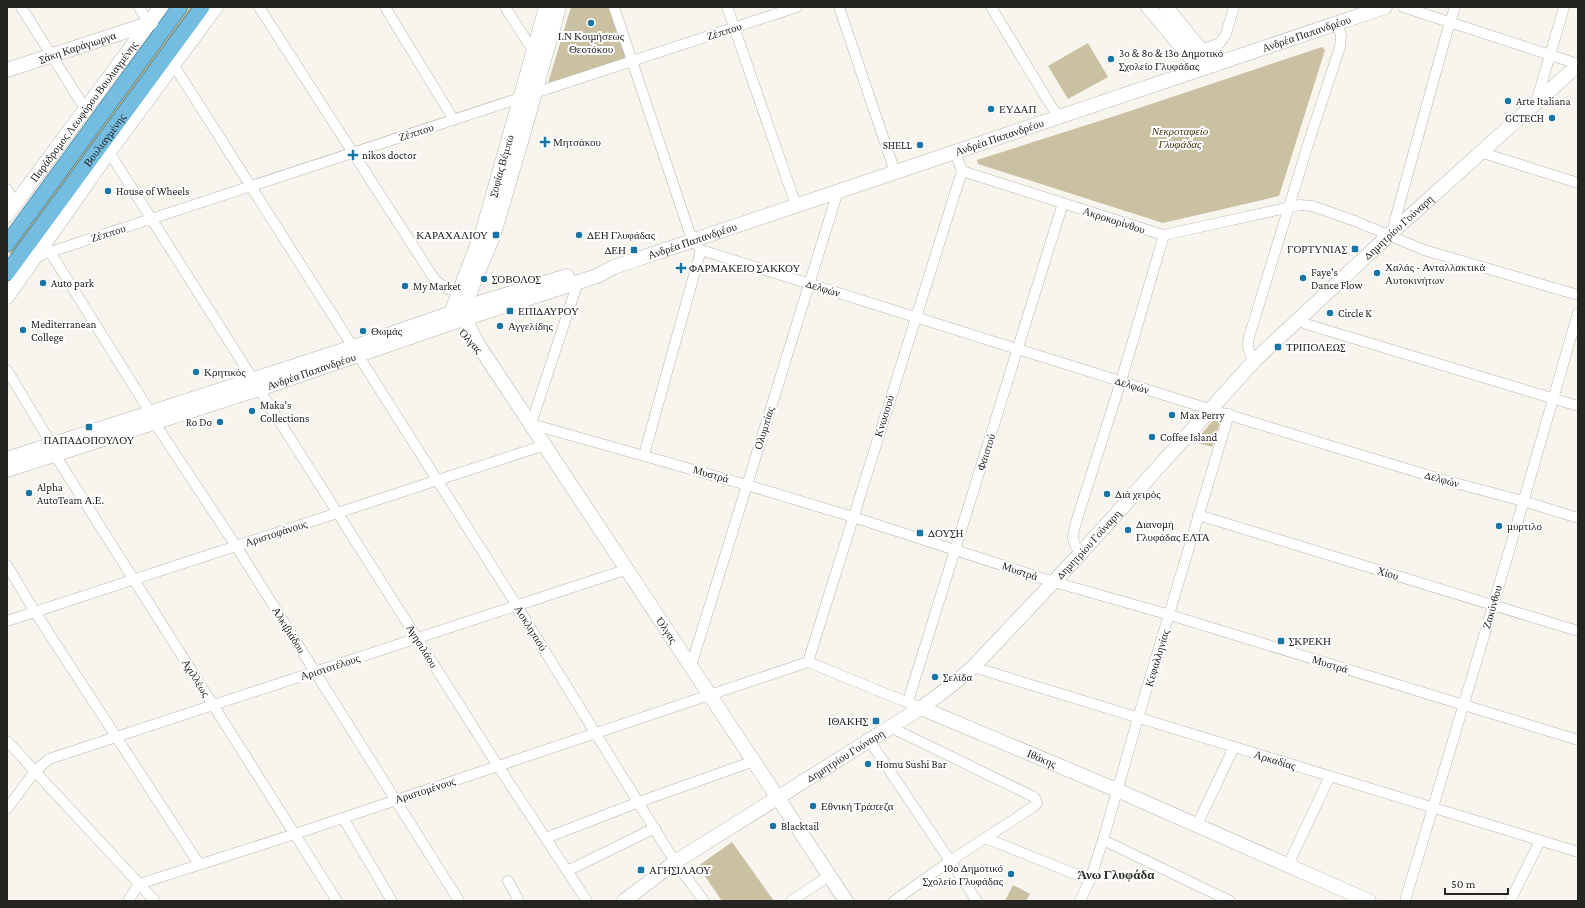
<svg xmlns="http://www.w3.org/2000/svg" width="1585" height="908" viewBox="0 0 1585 908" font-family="'Crimson Pro',serif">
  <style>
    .green { fill: #cac1a3 }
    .forest { fill: #c5b583 }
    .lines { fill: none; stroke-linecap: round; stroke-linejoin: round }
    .street-casing { stroke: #b7b5ae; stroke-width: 11 }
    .secondary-casing { stroke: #b7b5ae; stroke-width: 15 }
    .primary-casing { stroke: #1c6b90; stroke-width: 16 }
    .street { stroke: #fff; stroke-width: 10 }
    .secondary { stroke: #fff; stroke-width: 14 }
    .primary { stroke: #74bde0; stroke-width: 15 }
    .poi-dot { fill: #1975a3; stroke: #fff; stroke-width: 1.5 }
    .labels { text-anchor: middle; stroke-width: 4; stroke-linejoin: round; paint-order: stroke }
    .street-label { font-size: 11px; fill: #252421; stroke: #fff }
    .poi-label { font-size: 11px; fill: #252421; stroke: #fff; text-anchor: start }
    .park-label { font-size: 11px; font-style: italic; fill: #453911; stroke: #fff }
    .quarter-label { font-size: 13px; font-weight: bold; fill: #2e2c26; stroke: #fff }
  </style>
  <rect width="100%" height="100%" fill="#f7f5ed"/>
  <!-- green -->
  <g class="green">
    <path d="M571,7H608L626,58L548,83Z"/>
    <path d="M1088,43L1108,77L1068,99L1048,66Z"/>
    <path d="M1322,47L1325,50L1279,196L1163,223L978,164L977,160L1118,115Z"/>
    <path d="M1216,417L1221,420L1212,447L1194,442Z"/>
    <path d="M732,842L774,901H722L698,866Z"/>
    <path d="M1013,885L1030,894L1026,901H1005Z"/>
  </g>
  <!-- forest -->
  <path class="forest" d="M190,7H195L12,255L9,253Z"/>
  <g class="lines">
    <!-- street casing -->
    <g class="street-casing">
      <g id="street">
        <path d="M21,7L86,110"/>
        <path d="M139,7L149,24"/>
        <path d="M259,7L435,280L448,289L460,290"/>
        <path d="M385,7L454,120"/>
        <path d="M505,7L534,52"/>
        <path d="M614,7L692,240L701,250L1209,409L1440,479L1523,501L1578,518"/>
        <path d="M727,7L796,205"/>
        <path d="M839,7L895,172"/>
        <path d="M991,7L1058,117"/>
        <path d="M1403,7L1578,64"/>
        <path d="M1201,50L1220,43L1226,34L1234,7"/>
        <path d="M173,64L353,347"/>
        <path d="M1536,103L1564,7"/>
        <path d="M109,152L253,379"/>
        <path d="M955,152L962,171L1154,232L1164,235L1300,205L1312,206L1355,221L1424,250L1578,295"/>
        <path d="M1480,152L1578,183"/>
        <path d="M7,189L15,204"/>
        <path d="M1393,231L1395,220L1447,32L1455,7"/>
        <path d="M47,247L150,412"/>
        <path d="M35,257L797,7"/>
        <path d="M578,282L531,424L747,485L853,517L1054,582L1170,615L1578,740"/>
        <path d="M1298,318L1306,324L1578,406"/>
        <path d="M358,355L517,606L675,862L704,901"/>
        <path d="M1255,360C1248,352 1247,347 1249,337L1310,138L1340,47L1341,35L1337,23"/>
        <path d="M7,370L52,445"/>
        <path d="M259,389L498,766L587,901"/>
        <path d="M154,422L236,546L459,901"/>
        <path d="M55,455L337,901"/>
        <path d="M644,455L701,250"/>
        <path d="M1198,515L1578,631"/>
        <path d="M1081,553C1068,541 1074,531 1078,516L1121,381L1164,235"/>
        <path d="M7,565L35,612L199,864"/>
        <path d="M7,621L545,445"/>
        <path d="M808,662L962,171"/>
        <path d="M691,666L838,191"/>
        <path d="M973,667L1578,852"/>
        <path d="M908,701L1063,203"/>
        <path d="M890,727L1032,796L1035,798L1037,803L1033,807L950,861L894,901"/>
        <path d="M869,740L977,901"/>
        <path d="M7,741L155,901"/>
        <path d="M7,809L35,771L49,759L628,569"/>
        <path d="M343,818L392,901"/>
        <path d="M1197,825L1234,747"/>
        <path d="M546,838L639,802L754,761"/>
        <path d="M985,838L1090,880"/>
        <path d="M1103,840L1230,901"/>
        <path d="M1288,865L1330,776"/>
        <path d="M567,871L655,828"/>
        <path d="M508,881L519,901"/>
        <path d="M139,884L295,834L808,662L921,708"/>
        <path d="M128,901L139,884"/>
        <path d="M791,901L829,876"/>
        <path d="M1080,901L1090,880L1103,840L1138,718L1229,414"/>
        <path d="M1405,901L1493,606L1578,313"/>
        <path d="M1510,901L1540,841"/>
      </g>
    </g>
    <!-- secondary casing -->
    <g class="secondary-casing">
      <g id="secondary">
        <path id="s1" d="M559,7C538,82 517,158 494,233C487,255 468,288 466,310C465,324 473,334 479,346L846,901"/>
        <path d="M1148,7L1200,69"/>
        <path d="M1166,7L1213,65"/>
        <path id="s2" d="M7,70L151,23"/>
        <path id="s3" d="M7,215L161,7"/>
        <path d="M7,297L109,152L216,7"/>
        <path id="s4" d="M455,320L452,312L454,305L483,230L546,7"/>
        <path d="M7,459L353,347L485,301L567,276"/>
        <path id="s5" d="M7,470L259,389L455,322L597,276L614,267L1385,7"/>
        <path id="s6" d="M921,708L1117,790L1369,901"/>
        <path id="s7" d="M624,901L675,862L921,708L948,688L973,667L1081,553L1255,360L1389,235L1578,65"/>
      </g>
    </g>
    <!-- primary casing -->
    <g class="primary-casing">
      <g id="primary">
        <path d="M7,244L180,7"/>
        <path id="s8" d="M7,273L202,7"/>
      </g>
    </g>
    <!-- street -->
    <use href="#street" class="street"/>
    <!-- secondary -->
    <use href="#secondary" class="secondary"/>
    <!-- primary -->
    <use href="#primary" class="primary"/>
  </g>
  <!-- markers -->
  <g class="poi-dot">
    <circle cx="591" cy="23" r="4"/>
    <circle cx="1111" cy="59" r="4"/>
    <circle cx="1508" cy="101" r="4"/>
    <circle cx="991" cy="109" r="4"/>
    <circle cx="1552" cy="118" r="4"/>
    <path d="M543 136h4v4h4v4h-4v4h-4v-4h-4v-4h4z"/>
    <circle cx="920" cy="145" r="4"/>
    <path d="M351 149h4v4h4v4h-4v4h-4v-4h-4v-4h4z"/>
    <circle cx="108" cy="191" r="4"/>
    <rect x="492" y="231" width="8" height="8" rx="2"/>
    <circle cx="579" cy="235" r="4"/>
    <rect x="1351" y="245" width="8" height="8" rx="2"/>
    <rect x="630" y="246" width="8" height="8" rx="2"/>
    <path d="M679 262h4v4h4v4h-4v4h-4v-4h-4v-4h4z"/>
    <circle cx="1377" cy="273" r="4"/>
    <circle cx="1303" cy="278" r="4"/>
    <circle cx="484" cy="279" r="4"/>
    <circle cx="43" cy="283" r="4"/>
    <circle cx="405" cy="286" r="4"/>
    <rect x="506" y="307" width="8" height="8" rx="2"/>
    <circle cx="1330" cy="313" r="4"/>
    <circle cx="500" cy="326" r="4"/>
    <circle cx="23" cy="330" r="4"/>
    <circle cx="363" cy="331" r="4"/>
    <rect x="1274" y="343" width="8" height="8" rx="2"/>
    <circle cx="196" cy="372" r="4"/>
    <circle cx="252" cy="411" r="4"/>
    <circle cx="1172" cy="415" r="4"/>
    <circle cx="220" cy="422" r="4"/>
    <rect x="85" y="423" width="8" height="8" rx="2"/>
    <circle cx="1152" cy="437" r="4"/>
    <circle cx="29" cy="493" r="4"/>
    <circle cx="1107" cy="494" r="4"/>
    <circle cx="1499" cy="526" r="4"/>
    <circle cx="1128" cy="530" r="4"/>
    <rect x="916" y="529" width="8" height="8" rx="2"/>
    <rect x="1277" y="637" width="8" height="8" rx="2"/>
    <circle cx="935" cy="677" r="4"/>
    <rect x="872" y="717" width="8" height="8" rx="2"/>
    <circle cx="868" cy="764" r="4"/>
    <circle cx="813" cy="806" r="4"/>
    <circle cx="773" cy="826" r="4"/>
    <rect x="637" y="866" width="8" height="8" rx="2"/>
    <circle cx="1011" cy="874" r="4"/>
  </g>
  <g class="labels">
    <!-- street labels -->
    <g class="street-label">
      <text transform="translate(724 31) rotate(-18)" y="4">Ζέππου</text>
      <text dy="4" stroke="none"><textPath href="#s5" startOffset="1371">Ανδρέα Παπανδρέου</textPath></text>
      <text dy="4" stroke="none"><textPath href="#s2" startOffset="74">Σάκη Καράγιωργα</textPath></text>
      <text dy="4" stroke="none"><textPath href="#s3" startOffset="129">Παράδρομος Λεωφόρου Βουλιαγμένης</textPath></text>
      <text transform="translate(416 132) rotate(-18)" y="4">Ζέππου</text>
      <text dy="4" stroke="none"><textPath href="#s5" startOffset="1047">Ανδρέα Παπανδρέου</textPath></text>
      <text dy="4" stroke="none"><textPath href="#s8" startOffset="165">Βουλιαγμένης</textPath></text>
      <text dy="4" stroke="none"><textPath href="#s4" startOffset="163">Σοφίας Βέμπω</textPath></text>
      <text transform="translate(1114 220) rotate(18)" y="4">Ακροκορίνθου</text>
      <text dy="4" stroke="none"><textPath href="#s7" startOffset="1033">Δημητρίου Γούναρη</textPath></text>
      <text transform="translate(108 233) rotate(-18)" y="4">Ζέππου</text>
      <text dy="4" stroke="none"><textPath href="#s5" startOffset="723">Ανδρέα Παπανδρέου</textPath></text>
      <text transform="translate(823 288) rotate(17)" y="4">Δελφών</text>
      <text transform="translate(471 341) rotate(48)" y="4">Όλγας</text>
      <text dy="4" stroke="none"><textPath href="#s5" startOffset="320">Ανδρέα Παπανδρέου</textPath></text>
      <text transform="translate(1132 385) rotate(17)" y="4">Δελφών</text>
      <text transform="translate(884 416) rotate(-73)" y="4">Κνωσσού</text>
      <text transform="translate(764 428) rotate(-73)" y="4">Ολυμπίας</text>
      <text transform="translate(986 452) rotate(-73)" y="4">Φαιστού</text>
      <text transform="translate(711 474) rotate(16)" y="4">Μυστρά</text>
      <text transform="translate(1442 479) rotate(16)" y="4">Δελφών</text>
      <text transform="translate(276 533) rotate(-18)" y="4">Αριστοφάνους</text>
      <text dy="4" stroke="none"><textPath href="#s7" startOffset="589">Δημητρίου Γούναρη</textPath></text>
      <text transform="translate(1020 571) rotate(18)" y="4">Μυστρά</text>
      <text transform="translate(1388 573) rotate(17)" y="4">Χίου</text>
      <text transform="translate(1492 607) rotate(-74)" y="4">Ζακύνθου</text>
      <text transform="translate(531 628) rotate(58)" y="4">Ασκληπιού</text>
      <text transform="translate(289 630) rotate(58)" y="4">Αλκιβιάδου</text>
      <text dy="4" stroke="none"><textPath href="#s1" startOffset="697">Όλγας</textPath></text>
      <text transform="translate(422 646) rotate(58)" y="4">Αγησιλάου</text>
      <text transform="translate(1157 658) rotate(-73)" y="4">Κεφαλληνίας</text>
      <text transform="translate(1330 664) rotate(17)" y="4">Μυστρά</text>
      <text transform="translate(330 667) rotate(-18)" y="4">Αριστοτέλους</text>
      <text transform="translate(196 678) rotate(58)" y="4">Αχιλλέως</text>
      <text dy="4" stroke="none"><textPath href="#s7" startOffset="265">Δημητρίου Γούναρη</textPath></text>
      <text dy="4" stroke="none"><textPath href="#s6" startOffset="131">Ιθάκης</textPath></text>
      <text transform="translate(1275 760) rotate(17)" y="4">Αρκαδίας</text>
      <text transform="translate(425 790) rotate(-18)" y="4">Αριστομένους</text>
    </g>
    <!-- poi labels -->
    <g class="poi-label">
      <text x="591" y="40" text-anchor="middle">Ι.Ν Κοιμήσεως<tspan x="591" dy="13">Θεοτόκου</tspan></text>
      <text x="1119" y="57">3ο &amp; 8ο &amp; 13ο Δημοτικό<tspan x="1119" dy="13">Σχολείο Γλυφάδας</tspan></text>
      <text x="1516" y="105">Arte Italiana</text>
      <text x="999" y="113">ΕΥΔΑΠ</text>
      <text x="1544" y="122" text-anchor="end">GCTECH</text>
      <text x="553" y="146">Μητσάκου</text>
      <text x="912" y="149" text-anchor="end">SHELL</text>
      <text x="362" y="159">nikos doctor</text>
      <text x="116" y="195">House of Wheels</text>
      <text x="488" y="239" text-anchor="end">ΚΑΡΑΧΑΛΙΟΥ</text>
      <text x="587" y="239">ΔΕΗ Γλυφάδας</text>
      <text x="1347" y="253" text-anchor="end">ΓΟΡΤΥΝΙΑΣ</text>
      <text x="626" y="254" text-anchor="end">ΔΕΗ</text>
      <text x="1385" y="271">Χαλάς - Ανταλλακτικά<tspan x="1385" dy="13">Αυτοκινήτων</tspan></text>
      <text x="689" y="272">ΦΑΡΜΑΚΕΙΟ ΣΑΚΚΟΥ</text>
      <text x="1311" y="276">Faye's<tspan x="1311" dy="13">Dance Flow</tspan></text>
      <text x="492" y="283">ΣΟΒΟΛΟΣ</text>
      <text x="51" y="287">Auto park</text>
      <text x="413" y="290">My Market</text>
      <text x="518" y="315">ΕΠΙΔΑΥΡΟΥ</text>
      <text x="1338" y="317">Circle K</text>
      <text x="31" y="328">Mediterranean<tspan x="31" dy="13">College</tspan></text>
      <text x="508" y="330">Αγγελίδης</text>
      <text x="371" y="335">Θωμάς</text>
      <text x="1286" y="351">ΤΡΙΠΟΛΕΩΣ</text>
      <text x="204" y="376">Κρητικός</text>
      <text x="260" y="409">Maka's<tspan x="260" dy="13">Collections</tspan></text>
      <text x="1180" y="419">Max Perry</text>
      <text x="212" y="426" text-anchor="end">Ro Do</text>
      <text x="1160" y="441">Coffee Island</text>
      <text x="89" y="444" text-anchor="middle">ΠΑΠΑΔΟΠΟΥΛΟΥ</text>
      <text x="37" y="491">Alpha<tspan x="37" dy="13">AutoTeam Α.Ε.</tspan></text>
      <text x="1115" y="498">Διά χειρός</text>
      <text x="1136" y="528">Διανομή<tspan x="1136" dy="13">Γλυφάδας ΕΛΤΑ</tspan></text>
      <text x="1507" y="530">μυρτιλο</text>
      <text x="928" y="537">ΔΟΥΣΗ</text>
      <text x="1289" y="645">ΣΚΡΕΚΗ</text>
      <text x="943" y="681">Σελίδα</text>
      <text x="868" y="725" text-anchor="end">ΙΘΑΚΗΣ</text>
      <text x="876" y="768">Homu Sushi Bar</text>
      <text x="821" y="810">Εθνική Τράπεζα</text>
      <text x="781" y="830">Blacktail</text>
      <text x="1003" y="872" text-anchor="end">10o Δημοτικό<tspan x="1003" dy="13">Σχολείο Γλυφάδας</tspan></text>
      <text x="649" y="874">ΑΓΗΣΙΛΑΟΥ</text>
    </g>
    <!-- park labels -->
    <g class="park-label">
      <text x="1180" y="135">Νεκροταφείο<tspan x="1180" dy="13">Γλυφάδας</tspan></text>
    </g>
    <!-- quarter labels -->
    <g class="quarter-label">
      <text x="1116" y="879">Άνω Γλυφάδα</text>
    </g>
  </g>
  <!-- border -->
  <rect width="1585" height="908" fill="none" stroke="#252421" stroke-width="16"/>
  <!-- scale -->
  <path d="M1445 888v6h63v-6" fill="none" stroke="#252421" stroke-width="2"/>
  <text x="1451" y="888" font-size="12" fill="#252421" stroke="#ffffff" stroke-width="3" paint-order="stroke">50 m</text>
</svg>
